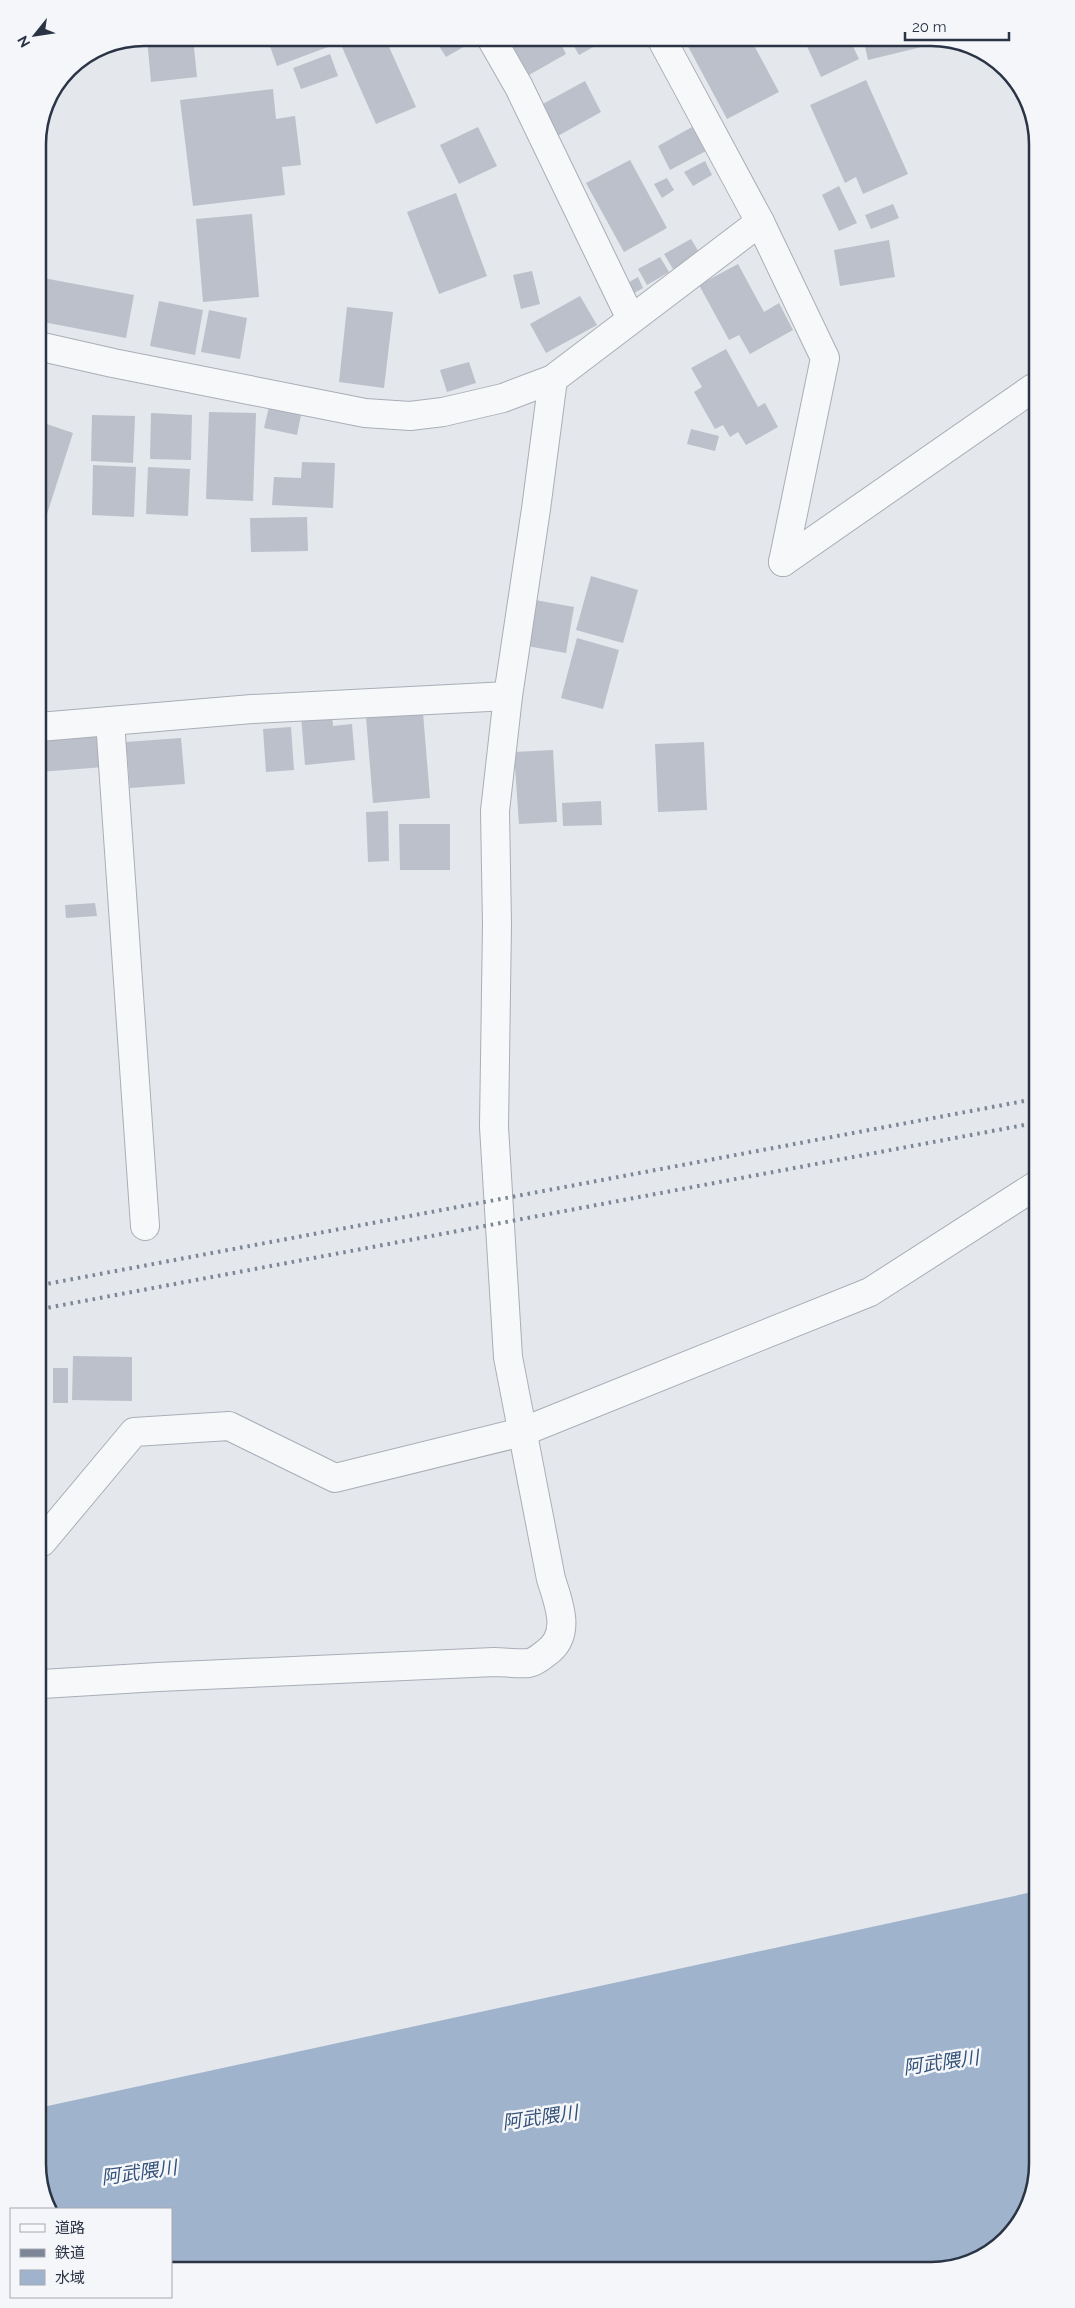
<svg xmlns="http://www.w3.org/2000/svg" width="1075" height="2308" viewBox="0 0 1075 2308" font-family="Raleway,'Noto Sans JP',sans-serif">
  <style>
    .water { fill: #9fb4cc }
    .building { fill: #bbc0ca }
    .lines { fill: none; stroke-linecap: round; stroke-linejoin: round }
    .minor-casing { stroke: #a9aeb7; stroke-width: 30 }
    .minor { stroke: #f7f8fa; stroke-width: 28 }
    .rail { stroke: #7d8696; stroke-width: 4; stroke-dasharray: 2.5 5; stroke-linecap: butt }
    .labels { text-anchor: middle; stroke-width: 5; stroke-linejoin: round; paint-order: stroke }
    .water-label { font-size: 19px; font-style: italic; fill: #34527a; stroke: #f4f6f9 }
    .rim { fill: none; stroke: #2b3445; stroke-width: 2.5 }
  </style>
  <rect width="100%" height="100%" fill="#e4e7ec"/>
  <!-- water -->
  <path class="water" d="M1037,1891V2164L1016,2228L965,2265L171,2270V2209H51L43,2198V2107Z"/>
  <!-- building -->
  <g class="building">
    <path d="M147,38H193L197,77L151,82Z"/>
    <path d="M267,38H324L328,47L277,66Z"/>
    <path d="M338,38H385L416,107L376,124Z"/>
    <path d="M434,38H479L446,57Z"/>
    <path d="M508,38H558L566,54L529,75Z"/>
    <path d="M569,38H603L604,41L579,55Z"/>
    <path d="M608,38H627L612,46Z"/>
    <path d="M686,38H750L779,92L727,119L684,39Z"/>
    <path d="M818,38H849L859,59L821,77L806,44Z"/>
    <path d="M863,38H938L942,42L868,60Z"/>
    <path d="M330,54L338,76L301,89L293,68Z"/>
    <path d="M866,80L908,174L863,194L856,177L845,183L810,105Z"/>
    <path d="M585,81L601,112L556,137L539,106Z"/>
    <path d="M273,89L276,119L295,116L301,165L282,167L285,195L193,206L180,100Z"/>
    <path d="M478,127L497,166L459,184L440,145Z"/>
    <path d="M692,127L706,151L670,170L658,146Z"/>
    <path d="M630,160L667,228L624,252L586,183Z"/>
    <path d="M705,161L712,175L693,186L684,172Z"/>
    <path d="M667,178L674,190L662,198L654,184Z"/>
    <path d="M839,186L857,223L839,231L822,195Z"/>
    <path d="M456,193L487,276L439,294L407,212Z"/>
    <path d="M893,204L899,218L871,229L865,215Z"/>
    <path d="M252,214L259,297L203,302L196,219Z"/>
    <path d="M691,239L700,254L673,269L664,254Z"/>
    <path d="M889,240L895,277L840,286L834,250Z"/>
    <path d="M660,257L669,272L647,285L638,269Z"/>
    <path d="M738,264L764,312L779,303L793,330L750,354L739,335L729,340L699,285Z"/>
    <path d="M532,271L540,304L521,309L513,275Z"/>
    <path d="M38,277L134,295L126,338L38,321Z"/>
    <path d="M638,277L643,288L629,296L624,285Z"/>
    <path d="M580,296L597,325L546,353L530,324Z"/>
    <path d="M159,301L203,310L195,355L150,346Z"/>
    <path d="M347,307L393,312L384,388L339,382Z"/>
    <path d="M209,310L247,318L240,359L201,352Z"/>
    <path d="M726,349L758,407L765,403L778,427L746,445L738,432L730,437L723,425L715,429L694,392L702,387L691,368Z"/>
    <path d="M469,362L476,383L447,392L440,370Z"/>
    <path d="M269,407L301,415L297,435L264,428Z"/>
    <path d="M209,412L256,413L253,501L206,499Z"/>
    <path d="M151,413L192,415L191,460L150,459Z"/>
    <path d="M92,415L135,416L133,463L91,461Z"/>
    <path d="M38,421L73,433L47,514L39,511Z"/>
    <path d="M691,429L719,436L715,451L687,444Z"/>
    <path d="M302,462L335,463L333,508L272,505L274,477L301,478Z"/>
    <path d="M93,465L136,467L134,517L92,515Z"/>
    <path d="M148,467L190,469L188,516L146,514Z"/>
    <path d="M307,517L308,551L251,552L250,518Z"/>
    <path d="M591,576L638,590L623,643L576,630Z"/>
    <path d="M535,600L574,607L566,653L527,646Z"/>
    <path d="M577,638L619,650L603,709L561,698Z"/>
    <path d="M423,713L430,798L373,803L366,717Z"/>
    <path d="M332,714L333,726L352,724L355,760L305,765L301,716Z"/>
    <path d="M291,727L294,770L266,772L263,729Z"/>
    <path d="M102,735L104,767L39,772V740Z"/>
    <path d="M181,738L185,784L130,788L126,742Z"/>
    <path d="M704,742L707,810L658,812L655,744Z"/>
    <path d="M553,750L557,822L519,824L514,752Z"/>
    <path d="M601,801L602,825L563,826L562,803Z"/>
    <path d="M388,811L389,861L368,862L366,812Z"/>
    <path d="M399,824H450V870H400Z"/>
    <path d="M95,903L97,916L66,918L65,905Z"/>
    <path d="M73,1356L132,1357V1401L72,1400Z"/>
    <rect x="53" y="1368" width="15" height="35"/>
  </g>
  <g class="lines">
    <!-- minor casing -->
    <g class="minor-casing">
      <g id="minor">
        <path d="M491,38L519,87L631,319"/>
        <path d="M760,222L825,358L783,562"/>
        <path d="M38,346L113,363L365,413L410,416L443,412L503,398L553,379L760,222L661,38"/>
        <path d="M783,562L1033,388"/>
        <path d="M110,721L145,1226"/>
        <path d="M39,727L252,709L508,696"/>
        <path d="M42,1542L134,1432L229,1426L335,1478L522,1432L870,1292L1035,1186"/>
        <path d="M42,1684L158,1677L494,1662C505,1662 518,1664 529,1663C535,1662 541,1657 546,1653C572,1635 559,1604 551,1579L508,1357L494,1127L497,925L495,811L508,696L536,509L553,379"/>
      </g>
    </g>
    <!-- minor -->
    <use href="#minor" class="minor"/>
    <!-- rail -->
    <g class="rail">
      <path d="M41,1285L1035,1099"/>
      <path d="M41,1309L1035,1123"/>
    </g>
  </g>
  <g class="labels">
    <!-- water labels -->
    <g class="water-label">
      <text transform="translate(941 2062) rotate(-8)" y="7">阿武隈川</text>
      <text transform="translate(540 2117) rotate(-8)" y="7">阿武隈川</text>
      <text transform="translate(139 2172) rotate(-8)" y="7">阿武隈川</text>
    </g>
  </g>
  <!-- crop -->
  <path d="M0 0H1075V2308H0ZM144 46H931A98 98 0 0 1 1029 144V2164A98 98 0 0 1 931 2262H144A98 98 0 0 1 46 2164V144A98 98 0 0 1 144 46Z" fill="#f4f6f9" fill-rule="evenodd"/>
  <path class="rim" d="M144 46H931A98 98 0 0 1 1029 144V2164A98 98 0 0 1 931 2262H144A98 98 0 0 1 46 2164V144A98 98 0 0 1 144 46Z"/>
  <!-- legend -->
  <rect x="10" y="2208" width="162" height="90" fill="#f4f6f9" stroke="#a4a8b1"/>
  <rect x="20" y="2224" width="25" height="8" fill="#f7f8fa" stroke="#a4a8b1"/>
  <text x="55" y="2233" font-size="15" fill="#2b3445">道路</text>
  <rect x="20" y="2249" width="25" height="8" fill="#7d8696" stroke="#a4a8b1"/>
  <text x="55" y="2258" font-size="15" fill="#2b3445">鉄道</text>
  <rect x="20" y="2270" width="25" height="15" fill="#9fb4cc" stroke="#a4a8b1"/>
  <text x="55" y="2283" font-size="15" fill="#2b3445">水域</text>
  <!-- north arrow -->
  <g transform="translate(35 35) rotate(240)" stroke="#f4f6f9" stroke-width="4" paint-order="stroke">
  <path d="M0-4L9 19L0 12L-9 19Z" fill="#2b3445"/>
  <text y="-8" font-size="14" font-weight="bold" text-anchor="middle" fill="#2b3445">N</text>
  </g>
  <!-- scale -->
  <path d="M905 32v8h104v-8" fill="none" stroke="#2b3445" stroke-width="2.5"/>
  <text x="912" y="32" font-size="15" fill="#2b3445" stroke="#f4f6f9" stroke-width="4" paint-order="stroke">20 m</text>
</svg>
